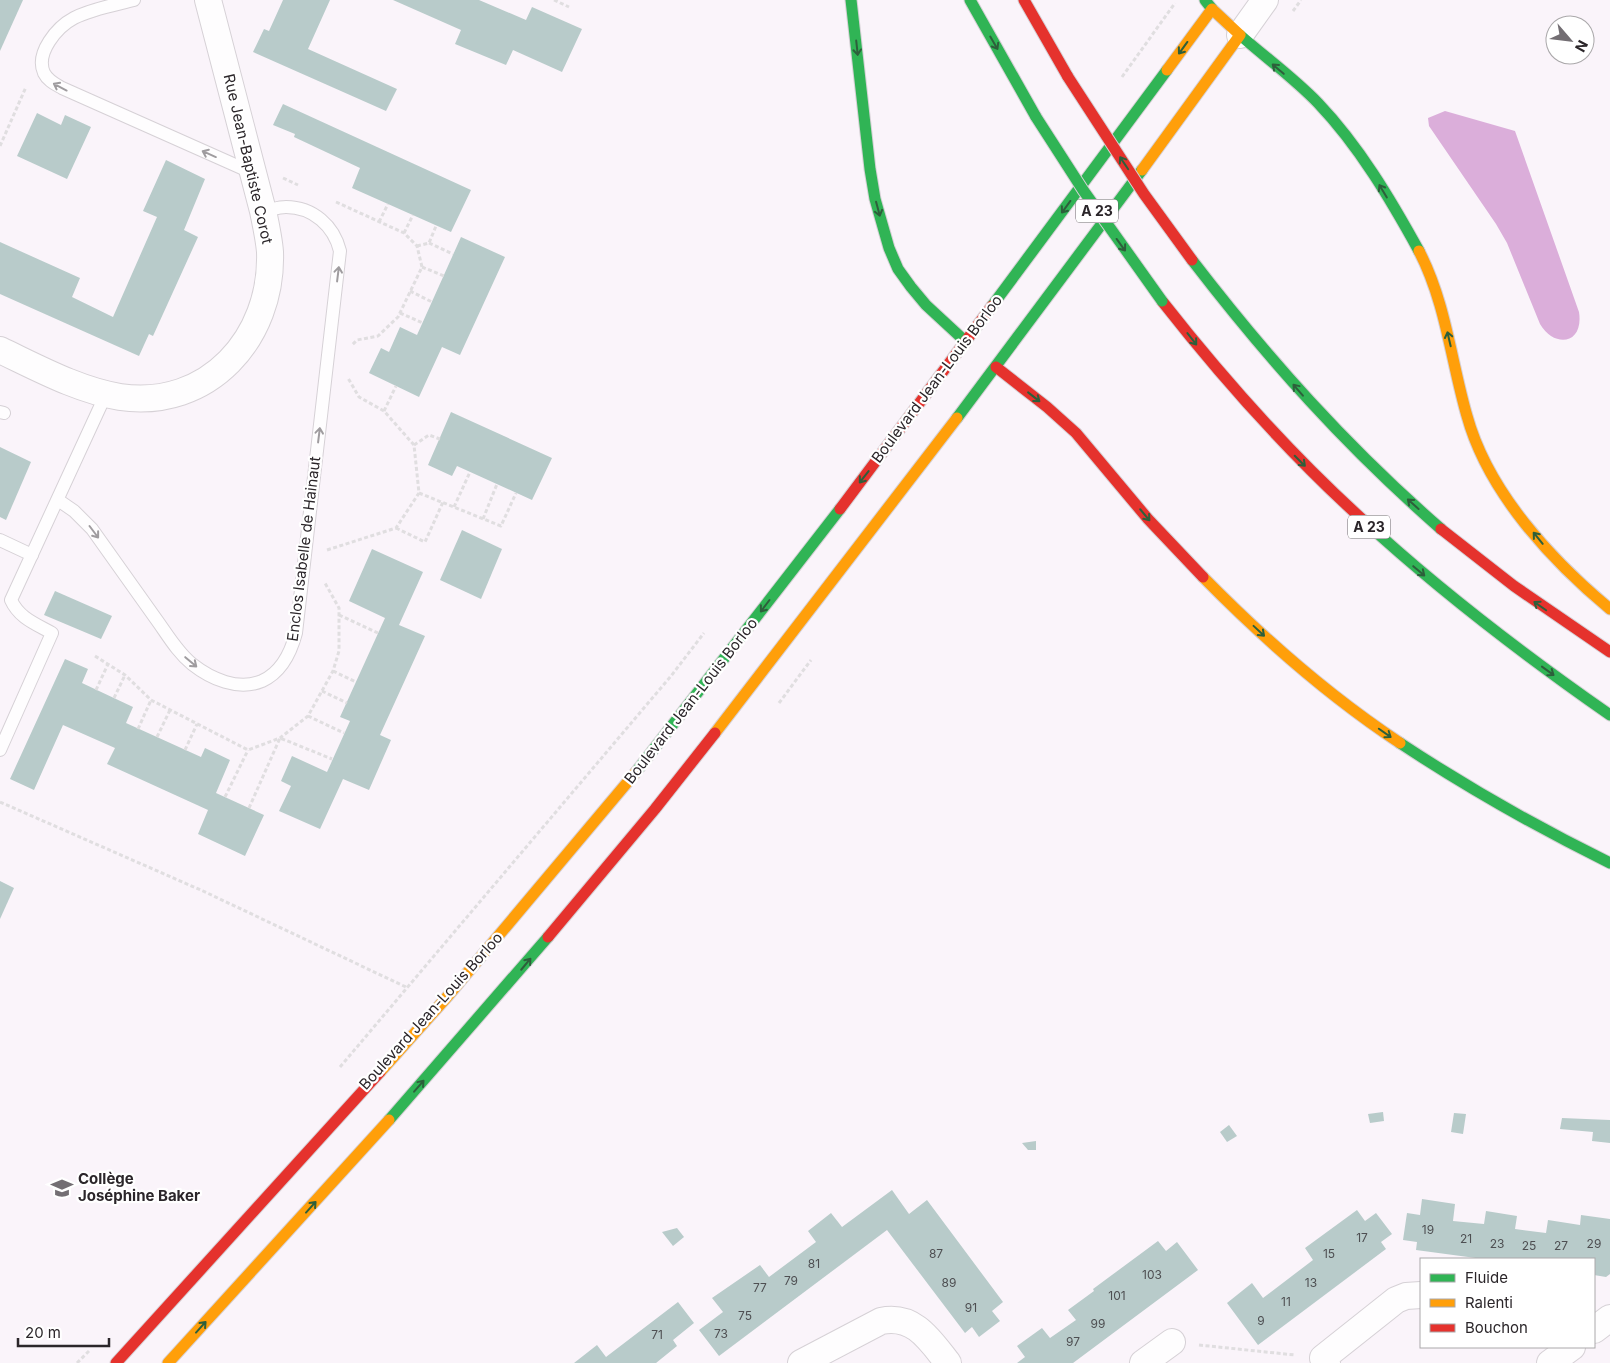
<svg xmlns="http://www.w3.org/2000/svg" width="1610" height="1363" viewBox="0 0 1610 1363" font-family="Inter,sans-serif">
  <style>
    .water { fill: #dbaeda }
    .building { fill: #b8cbca }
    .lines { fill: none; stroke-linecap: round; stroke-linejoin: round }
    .lane-casing { stroke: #d6d1d6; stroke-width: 14 }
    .street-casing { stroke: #d6d1d6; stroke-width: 28 }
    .fast-casing { stroke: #d6d1d6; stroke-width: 13 }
    .slow-casing { stroke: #d6d1d6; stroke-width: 13 }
    .jam-casing { stroke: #d6d1d6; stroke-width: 13 }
    .path { stroke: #e0dee0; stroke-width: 3; stroke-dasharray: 4 2.5; stroke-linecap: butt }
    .lane { stroke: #fefdfe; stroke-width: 12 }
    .street { stroke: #fefdfe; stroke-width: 26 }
    .fast { stroke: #30b455; stroke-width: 11 }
    .slow { stroke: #ff9f0a; stroke-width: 11 }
    .jam { stroke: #e5322d; stroke-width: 11 }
    .fast-bridge-casing { stroke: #d6d1d6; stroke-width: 13; stroke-linecap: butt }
    .jam-bridge-casing { stroke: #d6d1d6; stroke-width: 13; stroke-linecap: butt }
    .fast-bridge { stroke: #30b455; stroke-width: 11 }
    .jam-bridge { stroke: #e5322d; stroke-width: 11 }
    .oneway { stroke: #2d5f3b }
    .oneway2 { stroke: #9f9c9f }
    .labels { text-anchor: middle; stroke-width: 4.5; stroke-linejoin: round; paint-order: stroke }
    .number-label { font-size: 12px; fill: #4e4f52 }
    .shield { fill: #fff; stroke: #6b676a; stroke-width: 1 }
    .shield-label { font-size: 14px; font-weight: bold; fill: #2b262a }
    .street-label { font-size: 15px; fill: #2b262a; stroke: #fff }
    .poi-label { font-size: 15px; font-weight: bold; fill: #2b262a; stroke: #fff; text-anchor: start }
  </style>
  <rect width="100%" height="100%" fill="#faf4fa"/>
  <!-- water -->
  <path class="water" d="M1445,111L1515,131L1579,312C1584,344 1555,349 1540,324L1507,243L1496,224L1429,126L1428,118Z"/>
  <!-- building -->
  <g class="building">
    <path d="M0,0H23L0,51Z"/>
    <path d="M283,0H330L308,49L397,89L386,111L253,52L264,29L269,31Z"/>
    <path d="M393,0H479L526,20L532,7L582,29L562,72L513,50L506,65L455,44L461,30Z"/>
    <path d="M283,104L471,190L451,232L352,188L360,168L294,137L295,134L273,125Z"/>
    <path d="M37,113L61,125L65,115L91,127L67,179L17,156Z"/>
    <path d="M166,160L205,179L184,230L198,237L153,336L149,334L139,356L0,294V242L80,278L72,297L113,317L157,217L143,211Z"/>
    <path d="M461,237L505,257L460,355L442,347L419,397L369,373L381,348L389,352L400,327L417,335Z"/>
    <path d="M451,412L552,458L532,500L457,466L452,476L428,465Z"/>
    <path d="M0,447L31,462L6,520L0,517Z"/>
    <path d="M462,530L502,549L481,599L440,580Z"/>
    <path d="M372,549L423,572L399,625L425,636L380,735L391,740L369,790L343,779L320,829L279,811L291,786L281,781L292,756L327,772L350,721L340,717L385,618L349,601Z"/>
    <path d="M55,591L112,616L101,639L44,615Z"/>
    <path d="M65,659L88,669L82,683L133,707L126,723L201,757L205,748L230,760L216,793L264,815L245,856L198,834L208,810L107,764L115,748L63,725L34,790L10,779Z"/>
    <path d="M0,881L14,888L0,919Z"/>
    <path d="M1383,1112L1384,1121L1370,1123L1368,1114Z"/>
    <path d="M1454,1113L1466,1114L1463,1134L1451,1132Z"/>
    <path d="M1562,1118L1610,1120V1143L1592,1141L1593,1132L1560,1129Z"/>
    <path d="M1229,1125L1237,1136L1227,1142L1220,1132Z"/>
    <path d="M1036,1141V1150H1028L1022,1143Z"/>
    <path d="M892,1190L909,1214L927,1200L1003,1302L992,1311L1000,1321L979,1337L972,1327L965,1333L887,1230L719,1356L699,1330L723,1312L712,1298L760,1265L769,1277L816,1242L808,1231L831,1213L842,1227Z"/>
    <path d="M1422,1199L1455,1204L1453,1221L1484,1224L1486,1211L1517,1216L1515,1229L1546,1233L1548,1220L1580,1225L1581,1215L1610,1219V1274L1606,1277L1594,1275V1259H1483L1416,1250L1417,1242L1403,1240L1407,1213L1420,1215Z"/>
    <path d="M1357,1210L1365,1221L1376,1213L1392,1234L1381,1242L1386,1249L1258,1345L1227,1303L1252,1283L1263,1298L1313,1260L1305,1248Z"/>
    <path d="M677,1228L684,1237L673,1246L662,1232Z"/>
    <path d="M1158,1241L1166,1251L1177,1242L1198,1270L1073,1363H1017L1025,1357L1017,1346L1042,1328L1050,1338L1076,1320L1068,1310L1094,1291L1093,1289Z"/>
    <path d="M678,1302L694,1323L673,1340L677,1346L656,1363H574L597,1345L606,1357Z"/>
  </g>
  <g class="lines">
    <!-- lane casing -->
    <g class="lane-casing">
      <g id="lane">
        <path d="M134,0C114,5 91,9 74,18C57,27 35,53 44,73C48,81 55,84 62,88L253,173"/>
        <path d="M0,412L4,413"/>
        <path d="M58,500L74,511L92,529C113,559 135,589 156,619C167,634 177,652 192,664C211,679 238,691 262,681C282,672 291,652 296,633L340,251C334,226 313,207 286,207C279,207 270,210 263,211"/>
        <path d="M0,540L32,555"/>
        <path d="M0,750L52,633C36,624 19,618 11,600L106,394"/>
      </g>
    </g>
    <!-- street casing -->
    <g class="street-casing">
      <g id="street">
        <path d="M1240,35L1265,0"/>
        <path d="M0,350C38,368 78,390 120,397C208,410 273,338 270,252C269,239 266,225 263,211L208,0"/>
        <path d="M1594,1330L1610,1318"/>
        <path d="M801,1363L881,1321C914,1314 930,1340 948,1363"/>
        <path d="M1143,1363L1172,1342"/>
        <path d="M1327,1363L1323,1358L1396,1300L1406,1296L1421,1295"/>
        <path d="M1550,1363L1572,1347"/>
      </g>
    </g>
    <!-- fast casing -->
    <g class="fast-casing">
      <g id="fast">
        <path d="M851,0L870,169L875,199L889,248L898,269L911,287L926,305L966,342"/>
        <path d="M970,0L1036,117"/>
        <path d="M1205,0L1212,9"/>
        <path d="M1240,35C1266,58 1294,78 1318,103C1359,146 1391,200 1419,251"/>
        <path d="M1192,260C1269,360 1346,446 1441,529"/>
        <path d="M992,306L1167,70"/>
        <path d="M957,418L1142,170"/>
        <path d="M1363,520C1440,591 1524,655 1610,715"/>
        <path d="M1400,743C1468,788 1537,827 1610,863"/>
        <path d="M636,772L840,509"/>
        <path d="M389,1120L548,937"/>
      </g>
    </g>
    <!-- slow casing -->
    <g class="slow-casing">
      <g id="slow">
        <path d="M1142,170L1240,35L1212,9L1167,70"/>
        <path d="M1419,251C1446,303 1451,361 1467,416C1488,492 1551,560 1610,609"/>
        <path d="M1203,577C1263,638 1329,696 1400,743"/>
        <path d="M715,733L957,418"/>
        <path d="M380,1072L447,997L636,772"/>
        <path d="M168,1363L389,1120"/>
      </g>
    </g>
    <!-- jam casing -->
    <g class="jam-casing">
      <g id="jam">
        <path d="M1024,0L1068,77"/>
        <path d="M1162,301C1224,380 1289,453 1363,520"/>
        <path d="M996,367L1047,407L1076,433L1148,519L1203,577"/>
        <path d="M840,509L992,306"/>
        <path d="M1441,529L1514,586L1610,652"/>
        <path d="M548,937L655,809L715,733"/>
        <path d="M116,1363L380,1072"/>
      </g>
    </g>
    <!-- path -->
    <g class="path">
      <path d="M554,0L569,7"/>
      <path d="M1293,11L1301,0"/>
      <path d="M1122,77L1175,3"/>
      <path d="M0,146L26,87"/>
      <path d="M283,178L298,185"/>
      <path d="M336,202L404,233L417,246L422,267L398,317L378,336L357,340L352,345"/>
      <path d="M379,222L388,204"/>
      <path d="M404,233L413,215"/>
      <path d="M429,243L453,254"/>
      <path d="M417,246L429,243L436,226"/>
      <path d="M422,267L444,276"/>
      <path d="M410,291L432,302"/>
      <path d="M400,313L423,323"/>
      <path d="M384,411L396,386"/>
      <path d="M414,445L429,435L440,439"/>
      <path d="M419,493L501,526L516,493"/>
      <path d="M454,507L470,472"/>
      <path d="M483,519L497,484"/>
      <path d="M396,528L425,542L443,502"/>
      <path d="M327,550L396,528L419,493L414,445L384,411L359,397L348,378"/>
      <path d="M339,615L378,633"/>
      <path d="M95,656L125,675L151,700L248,750L280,738L308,716L333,671L339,651V608L325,583"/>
      <path d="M333,671L356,682"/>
      <path d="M96,690L108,664"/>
      <path d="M322,691L347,703"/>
      <path d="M114,698L125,675"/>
      <path d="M779,703L811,660"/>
      <path d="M308,716L344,733"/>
      <path d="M138,729L151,700"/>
      <path d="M157,737L170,710"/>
      <path d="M185,750L197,724"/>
      <path d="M225,797L248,750"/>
      <path d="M0,802L203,891L408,988"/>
      <path d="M249,808L280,738L332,759"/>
      <path d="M340,1067L671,676L704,633"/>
      <path d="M1199,1345L1295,1355"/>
      <path d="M77,1363L89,1351"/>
    </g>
    <!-- lane -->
    <use href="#lane" class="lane"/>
    <!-- street -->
    <use href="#street" class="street"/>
    <!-- fast -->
    <use href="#fast" class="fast"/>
    <!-- slow -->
    <use href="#slow" class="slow"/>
    <!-- jam -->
    <use href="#jam" class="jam"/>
    <!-- fast-bridge casing -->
    <g class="fast-bridge-casing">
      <path id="fast-bridge" d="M1036,117L1083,190L1162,301"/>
    </g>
    <!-- jam-bridge casing -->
    <g class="jam-bridge-casing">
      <path id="jam-bridge" d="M1068,77L1144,194L1192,260"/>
    </g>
    <!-- fast-bridge -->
    <use href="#fast-bridge" class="fast-bridge"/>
    <!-- jam-bridge -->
    <use href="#jam-bridge" class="jam-bridge"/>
  </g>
  <!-- one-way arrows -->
  <defs><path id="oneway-shaft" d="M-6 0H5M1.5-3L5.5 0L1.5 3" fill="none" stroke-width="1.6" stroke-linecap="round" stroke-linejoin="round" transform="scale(1.25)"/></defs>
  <g class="oneway">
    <use href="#oneway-shaft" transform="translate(994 43) rotate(60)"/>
    <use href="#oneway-shaft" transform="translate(857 48) rotate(84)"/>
    <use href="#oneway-shaft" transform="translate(1183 48) rotate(126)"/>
    <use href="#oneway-shaft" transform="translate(1278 69) rotate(-140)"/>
    <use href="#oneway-shaft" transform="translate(1124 163) rotate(-124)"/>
    <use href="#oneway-shaft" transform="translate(1383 191) rotate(-121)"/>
    <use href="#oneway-shaft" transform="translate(1066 207) rotate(126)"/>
    <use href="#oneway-shaft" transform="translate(878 209) rotate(75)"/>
    <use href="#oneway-shaft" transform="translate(1121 245) rotate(54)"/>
    <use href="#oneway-shaft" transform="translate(1192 339) rotate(52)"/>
    <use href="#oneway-shaft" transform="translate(1449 339) rotate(-103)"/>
    <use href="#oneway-shaft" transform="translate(1298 390) rotate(-131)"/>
    <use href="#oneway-shaft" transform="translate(1034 397) rotate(38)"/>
    <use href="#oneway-shaft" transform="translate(1300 461) rotate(45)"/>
    <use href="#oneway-shaft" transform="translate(864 477) rotate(128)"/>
    <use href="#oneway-shaft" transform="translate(1413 504) rotate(-138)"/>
    <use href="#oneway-shaft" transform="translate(1145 515) rotate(50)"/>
    <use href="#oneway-shaft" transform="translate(1538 538) rotate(-129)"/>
    <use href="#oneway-shaft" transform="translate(1419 571) rotate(40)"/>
    <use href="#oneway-shaft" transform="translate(765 606) rotate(127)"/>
    <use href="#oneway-shaft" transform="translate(1540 606) rotate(-145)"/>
    <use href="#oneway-shaft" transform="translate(1259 631) rotate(43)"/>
    <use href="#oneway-shaft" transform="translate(1548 671) rotate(36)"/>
    <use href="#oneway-shaft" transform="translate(1385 733) rotate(35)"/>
    <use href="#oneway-shaft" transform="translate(526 964) rotate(-50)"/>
    <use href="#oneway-shaft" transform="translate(419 1086) rotate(-49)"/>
    <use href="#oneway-shaft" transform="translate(311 1207) rotate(-48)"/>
    <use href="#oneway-shaft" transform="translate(201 1327) rotate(-48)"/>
  </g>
  <g class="oneway2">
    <use href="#oneway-shaft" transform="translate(60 87) rotate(-152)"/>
    <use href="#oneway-shaft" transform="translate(209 154) rotate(-156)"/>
    <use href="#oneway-shaft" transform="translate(338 274) rotate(-83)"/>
    <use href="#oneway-shaft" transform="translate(319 435) rotate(-83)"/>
    <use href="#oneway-shaft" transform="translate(94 532) rotate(53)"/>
    <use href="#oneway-shaft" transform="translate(191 662) rotate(40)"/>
  </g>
  <!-- icons -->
  <defs>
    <g id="school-bare" transform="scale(1.725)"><path d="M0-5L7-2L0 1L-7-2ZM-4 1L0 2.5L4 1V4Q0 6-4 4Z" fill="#736e73" stroke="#fff" stroke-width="2.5" paint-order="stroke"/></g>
  </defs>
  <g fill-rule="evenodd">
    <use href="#school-bare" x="62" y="1188"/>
  </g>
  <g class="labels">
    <!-- number labels -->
    <g class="number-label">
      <text x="1428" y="1234">19</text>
      <text x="1362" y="1242">17</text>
      <text x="1466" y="1243">21</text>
      <text x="1497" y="1248">23</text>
      <text x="1594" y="1248">29</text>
      <text x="1529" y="1250">25</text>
      <text x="1561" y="1250">27</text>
      <text x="936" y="1258">87</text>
      <text x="1329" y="1258">15</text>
      <text x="814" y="1268">81</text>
      <text x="1152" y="1279">103</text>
      <text x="791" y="1285">79</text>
      <text x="949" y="1287">89</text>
      <text x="1311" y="1287">13</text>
      <text x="760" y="1292">77</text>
      <text x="1117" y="1300">101</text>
      <text x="1286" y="1306">11</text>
      <text x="971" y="1312">91</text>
      <text x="745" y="1320">75</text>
      <text x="1261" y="1325">9</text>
      <text x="1098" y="1328">99</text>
      <text x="721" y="1338">73</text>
      <text x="657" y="1339">71</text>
      <text x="1073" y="1346">97</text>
    </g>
    <!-- shield labels -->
    <g class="shield">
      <rect x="1076" y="199.5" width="42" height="23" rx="4"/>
      <rect x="1348" y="515.5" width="42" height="23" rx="4"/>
    </g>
    <g class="shield-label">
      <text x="1097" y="216">A 23</text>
      <text x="1369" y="532">A 23</text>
    </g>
    <!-- street labels -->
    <g class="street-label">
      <text transform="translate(248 159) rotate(77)" y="5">Rue Jean-Baptiste Corot</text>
      <text transform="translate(937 379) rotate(-53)" y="5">Boulevard Jean-Louis Borloo</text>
      <text transform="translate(304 549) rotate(-83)" y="5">Enclos Isabelle de Hainaut</text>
      <text transform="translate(691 701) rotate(-52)" y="5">Boulevard Jean-Louis Borloo</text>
      <text transform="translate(431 1011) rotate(-48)" y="5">Boulevard Jean-Louis Borloo</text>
    </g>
    <!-- poi labels -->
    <g class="poi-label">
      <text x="78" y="1184">Collège<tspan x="78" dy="17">Joséphine Baker</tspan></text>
    </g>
  </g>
  <!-- legend -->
  <rect x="1420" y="1258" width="175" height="90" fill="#ffffff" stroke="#aaa8aa"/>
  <rect x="1430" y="1274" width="25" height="8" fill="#30b455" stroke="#aaa8aa"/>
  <text x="1465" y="1283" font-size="15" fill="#2b262a">Fluide</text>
  <rect x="1430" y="1299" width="25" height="8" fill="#ff9f0a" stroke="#aaa8aa"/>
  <text x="1465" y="1308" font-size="15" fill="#2b262a">Ralenti</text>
  <rect x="1430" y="1324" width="25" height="8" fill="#e5322d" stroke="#aaa8aa"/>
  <text x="1465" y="1333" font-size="15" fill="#2b262a">Bouchon</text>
  <!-- north arrow -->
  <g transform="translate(1570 40) rotate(118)"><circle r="24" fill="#ffffff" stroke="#aaa8aa"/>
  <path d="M0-4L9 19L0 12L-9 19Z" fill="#736e73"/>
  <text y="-8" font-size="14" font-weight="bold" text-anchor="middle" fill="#2b262a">N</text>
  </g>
  <!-- scale -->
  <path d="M18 1338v8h91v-8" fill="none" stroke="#2b262a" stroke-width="2.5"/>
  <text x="25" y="1338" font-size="15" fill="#2b262a" stroke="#ffffff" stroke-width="4" paint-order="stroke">20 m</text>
</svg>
